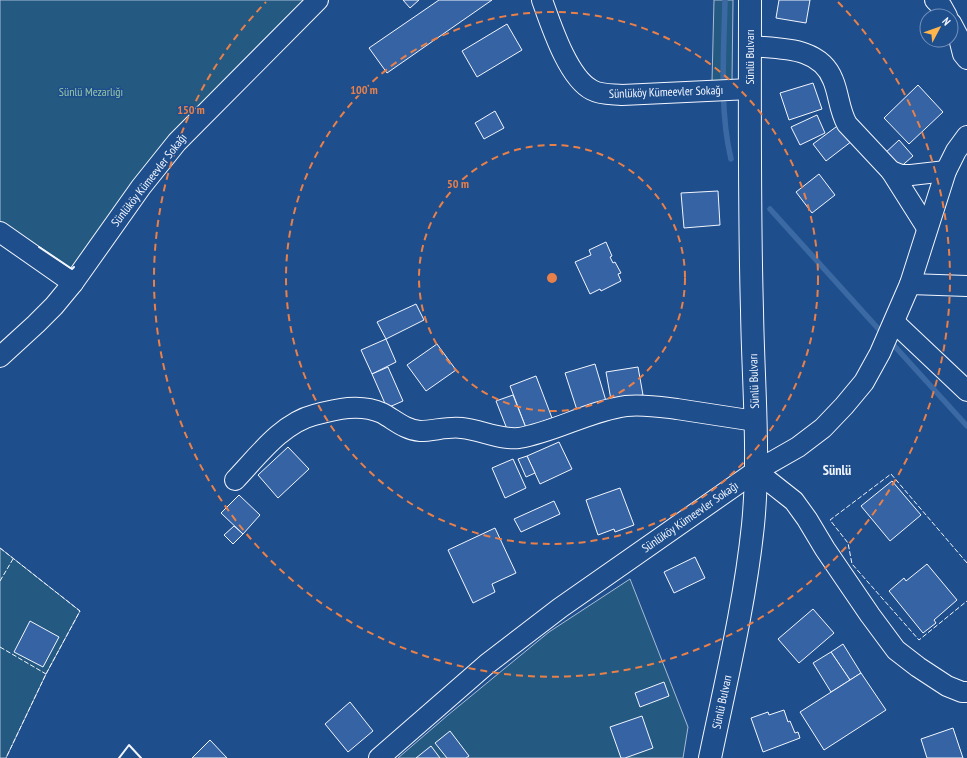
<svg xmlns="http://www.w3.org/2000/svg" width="967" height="758" viewBox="0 0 967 758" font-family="'PT Sans Narrow',sans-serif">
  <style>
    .green { fill: #245a82; stroke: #a8bbd7 }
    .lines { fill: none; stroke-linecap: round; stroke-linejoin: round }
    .stream { stroke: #3b69a3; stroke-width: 5.5 }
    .building { fill: #3563a3; stroke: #f2f6ff }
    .minor-casing { stroke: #f2f6ff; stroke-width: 22 }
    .major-casing { stroke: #f2f6ff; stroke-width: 24 }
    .minor { stroke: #1f4e8c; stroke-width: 20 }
    .major { stroke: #1f4e8c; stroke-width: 22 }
    .fence { stroke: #f2f6ff; stroke-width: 1; stroke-dasharray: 5 2; stroke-linecap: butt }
    .wall { stroke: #f2f6ff; stroke-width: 2 }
    .ring { fill: none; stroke: #ea8049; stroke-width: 2; stroke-dasharray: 7 5 }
    .labels { text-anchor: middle; stroke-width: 3; stroke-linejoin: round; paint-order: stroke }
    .street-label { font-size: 12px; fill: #f2f6ff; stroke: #1f4e8c }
    .park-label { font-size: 12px; fill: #97c8a6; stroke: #1f4e8c }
    .quarter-label { font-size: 14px; font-weight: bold; fill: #f2f6ff; stroke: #1f4e8c }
    .centre { fill: #ea8049; stroke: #1f4e8c; stroke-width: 2 }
    .ring-label { font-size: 12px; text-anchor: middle; font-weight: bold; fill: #ea8049; stroke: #1f4e8c; stroke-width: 3; stroke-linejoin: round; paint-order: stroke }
  </style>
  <rect width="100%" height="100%" fill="#1f4e8c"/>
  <!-- green -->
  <g class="green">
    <path d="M0,0H309L72,269L0,222Z"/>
    <path d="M714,0H733L732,81L712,82Z"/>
    <path d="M0,548L80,611L46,674L6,758H0Z"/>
    <path d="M630,579L688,727L683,758H398L448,715L549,632Z"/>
  </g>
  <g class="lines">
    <!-- stream -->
    <g class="stream">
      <path d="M725,0C724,50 719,110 731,159"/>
      <path d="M770,209L883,334"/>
      <path d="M889,340L967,426"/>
    </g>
  </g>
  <!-- building -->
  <g class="building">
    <path d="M403,0H419L410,8Z"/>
    <path d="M439,0H492L387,73L369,48Z"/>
    <path d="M779,0H810L806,23L776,18Z"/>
    <path d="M507,24L522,50L477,77L462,51Z"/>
    <path d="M813,83L822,109L789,120L780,93Z"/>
    <path d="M918,85L943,112L909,144L884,118Z"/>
    <path d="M495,111L504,128L484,139L475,123Z"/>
    <path d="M817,115L825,133L800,145L791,127Z"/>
    <path d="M840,124L852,141L826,161L813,144Z"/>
    <path d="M899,140L913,156L897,170L883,155Z"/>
    <path d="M819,174L835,195L812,213L796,192Z"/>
    <path d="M718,191L720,225L684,228L681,193Z"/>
    <path d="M606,242L612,256L610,257L613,263L615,262L621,273L618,274L621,281L601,291L600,289L590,294L575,262L591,255L589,250Z"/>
    <path d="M416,304L424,320L386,339L377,322Z"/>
    <path d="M386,339L396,362L372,374L361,350Z"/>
    <path d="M437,344L456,370L426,391L407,365Z"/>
    <path d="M595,364L606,401L577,410L565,373Z"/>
    <path d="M388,367L403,401L387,408L372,374Z"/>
    <path d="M638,367L643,395L611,400L606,372Z"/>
    <path d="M536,376L552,418L526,428L510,386Z"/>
    <path d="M513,395L526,428L509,434L496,401Z"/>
    <path d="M559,442L572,469L540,484L527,456Z"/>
    <path d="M288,447L309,469L278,498L258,475Z"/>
    <path d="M527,456L535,473L526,477L518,459Z"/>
    <path d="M513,459L526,488L505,498L492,468Z"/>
    <path d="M892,481L921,515L890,541L861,506Z"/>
    <path d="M620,488L634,525L615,532L614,529L598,535L586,500Z"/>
    <path d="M239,495L260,515L243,534L221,513Z"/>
    <path d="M554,501L560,514L521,532L514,519Z"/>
    <path d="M234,526L243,534L233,544L224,535Z"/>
    <path d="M495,528L516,573L492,584L495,592L473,603L448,550Z"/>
    <path d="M695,557L705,578L674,593L664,572Z"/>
    <path d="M927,564L957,600L934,620L936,623L923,633L889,591L904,578L906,581Z"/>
    <path d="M813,609L834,633L799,663L778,639Z"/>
    <path d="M30,621L59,637L43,667L14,652Z"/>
    <path d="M843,644L861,673L850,680L831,652Z"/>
    <path d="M831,652L850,680L831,692L813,663Z"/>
    <path d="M861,673L886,710L824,750L800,712Z"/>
    <path d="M664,682L669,696L640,707L635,693Z"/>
    <path d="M350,702L373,731L348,752L325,724Z"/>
    <path d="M784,710L788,722L790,721L795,733L798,732L800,738L763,752L751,718L768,712L769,715Z"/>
    <path d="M642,716L653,748L625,758H621L610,727Z"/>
    <path d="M953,728L963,758H927L921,739Z"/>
    <path d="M450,731L469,756L466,758H447L435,743Z"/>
    <path d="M210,740L227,758H192Z"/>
    <path d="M431,746L440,758H416Z"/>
  </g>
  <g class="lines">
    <!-- minor casing -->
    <g class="minor-casing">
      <g id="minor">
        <path d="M542,0C551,25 568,78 592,90C601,95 612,94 622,95L750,89"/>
        <path d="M935,0L942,7L947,16"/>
        <path d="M951,23L959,38L963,54L967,59"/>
        <path d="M750,46C780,49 820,46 833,80C839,94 839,110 847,124L891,171L901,175H911L946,171"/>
        <path d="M891,171L927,228"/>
        <path d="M0,232L73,283"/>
        <path d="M910,284L967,286"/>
        <path d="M894,322L967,391"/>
        <path d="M0,357L36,324L54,306L73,283L141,187L177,142L318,0"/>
        <path d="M756,471L794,501L807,519L825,549L870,615L896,650L918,667L947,686L962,692H967"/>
        <path d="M235,480C257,457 282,423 314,415C336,409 360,403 382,413C395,420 405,430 420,431C434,431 448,426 462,428C481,430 499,440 519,438C555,432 589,411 626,406C643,404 661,407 677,409C703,413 729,417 755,421"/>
        <path d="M379,758L487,664L560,608L756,471L798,447L823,428L844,406L864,382L880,353L910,284L946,171L956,151L967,136"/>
      </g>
    </g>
    <!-- major casing -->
    <g class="major-casing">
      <path id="major" d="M710,758C726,681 745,603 753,525C760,454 753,381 752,310C749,207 750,103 750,0"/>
    </g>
    <!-- minor -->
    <use href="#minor" class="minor"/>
    <!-- major -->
    <use href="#major" class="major"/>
    <!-- fence -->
    <g class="fence">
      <path d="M0,548L80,611L46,674L6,758"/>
      <path d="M967,563L891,474L830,520L848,543L852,564L919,640L967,601"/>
      <path d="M0,581L13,559"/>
      <path d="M0,647L46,674"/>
    </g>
    <!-- wall -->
    <g class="wall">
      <path d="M39,247L72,269L74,267"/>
      <path d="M119,758L129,745L141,758"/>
    </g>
  </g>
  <!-- distance rings -->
  <g class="ring">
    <circle cx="552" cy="278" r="133"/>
    <circle cx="552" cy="278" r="266"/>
    <path d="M838 2A398 398 0 1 1 266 2"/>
  </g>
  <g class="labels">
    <!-- street labels -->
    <g class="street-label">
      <text transform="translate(750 57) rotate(-90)" y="4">Sünlü Bulvarı</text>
      <text transform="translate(666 92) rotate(-2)" y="4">Sünlüköy Kümeevler Sokağı</text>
      <text transform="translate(149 180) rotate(-52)" y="4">Sünlüköy Kümeevler Sokağı</text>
      <text transform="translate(754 381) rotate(-92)" y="4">Sünlü Bulvarı</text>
      <text transform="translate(690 517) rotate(-35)" y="4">Sünlüköy Kümeevler Sokağı</text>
      <text transform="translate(722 702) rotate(-78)" y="4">Sünlü Bulvarı</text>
    </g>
    <!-- park labels -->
    <g class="park-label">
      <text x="91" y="96">Sünlü Mezarlığı</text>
    </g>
    <!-- quarter labels -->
    <g class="quarter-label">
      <text x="837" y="475">Sünlü</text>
    </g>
  </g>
  <circle cx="552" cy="278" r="6" class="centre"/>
  <g class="ring-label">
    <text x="364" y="94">100 m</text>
    <text x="191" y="114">150 m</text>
    <text x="458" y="188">50 m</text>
  </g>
  <!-- north arrow -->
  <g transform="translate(939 28) rotate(49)"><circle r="19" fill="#1f4e8c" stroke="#7391ba"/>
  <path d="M0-3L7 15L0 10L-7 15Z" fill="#ffb74d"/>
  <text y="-6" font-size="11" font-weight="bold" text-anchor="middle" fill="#f2f6ff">N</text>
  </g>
</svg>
